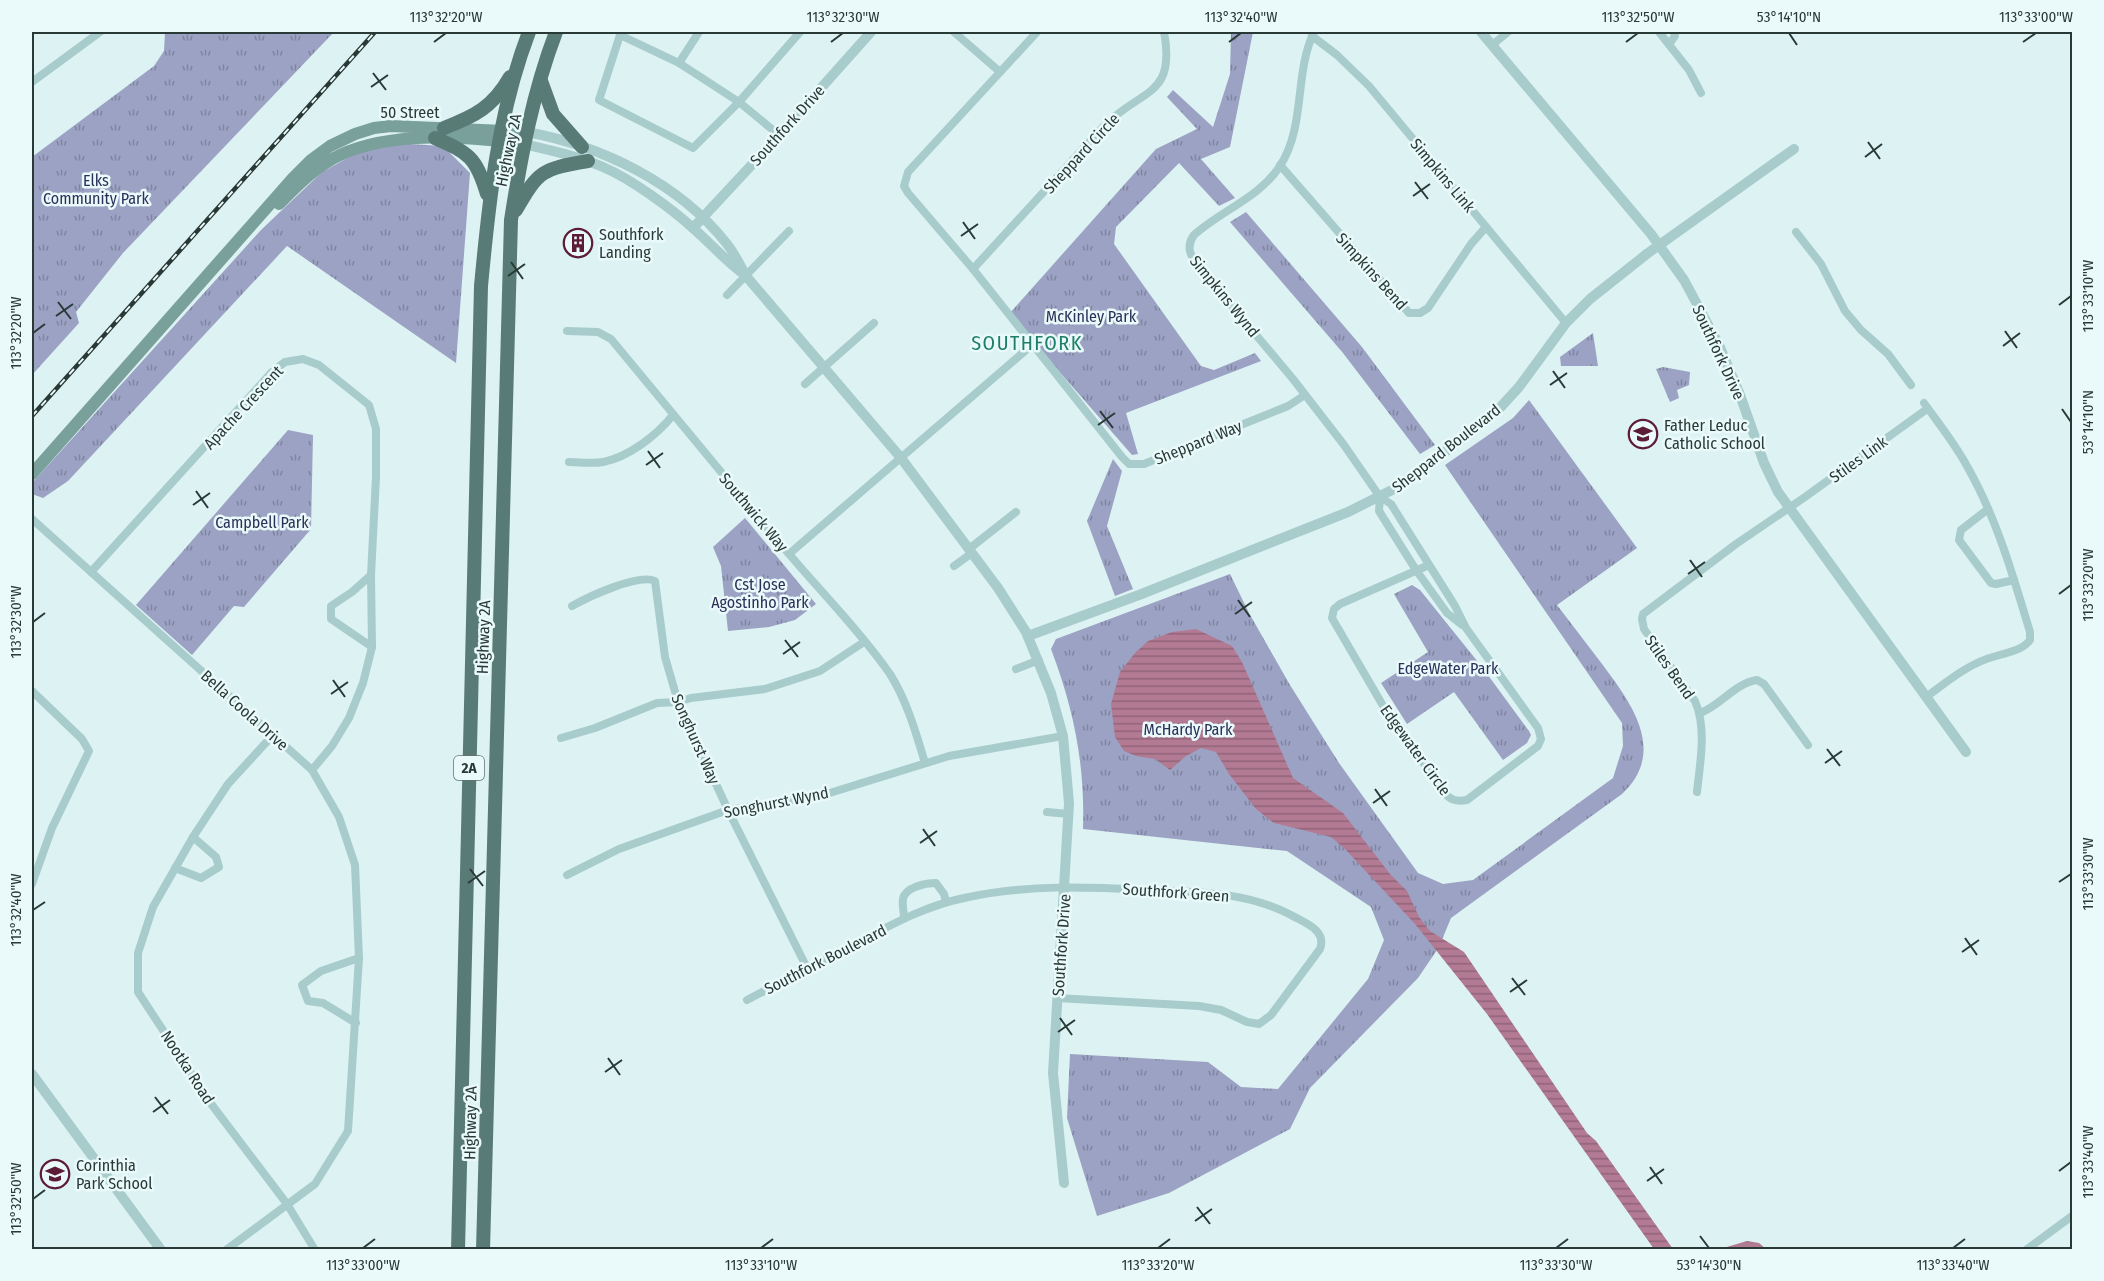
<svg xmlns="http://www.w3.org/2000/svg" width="2104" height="1281" viewBox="0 0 2104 1281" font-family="'Fira Sans Condensed',sans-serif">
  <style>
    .park { fill: url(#park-tufts) }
    .water { fill: url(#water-rules) }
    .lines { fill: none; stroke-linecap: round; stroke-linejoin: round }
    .minor { stroke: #a8cccb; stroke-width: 8 }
    .tertiary { stroke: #a8cccb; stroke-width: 10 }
    .secondary { stroke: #79a09b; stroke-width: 12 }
    .primary { stroke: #597b76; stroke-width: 14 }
    .rail-casing { stroke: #293936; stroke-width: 4.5 }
    .rail { stroke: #eaf9fa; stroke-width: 2; stroke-dasharray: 7; stroke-linecap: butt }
    .ticks { fill: none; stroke: #293936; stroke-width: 2 }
    .labels { text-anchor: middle; stroke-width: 5; stroke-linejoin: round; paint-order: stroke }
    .shield { fill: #eaf9fa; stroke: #637371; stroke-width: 1.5 }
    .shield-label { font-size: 15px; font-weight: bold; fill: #293936 }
    .street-label { font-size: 16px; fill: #293936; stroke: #eaf9fa }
    .park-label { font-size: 16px; fill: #2b3058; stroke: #eaf9fa }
    .poi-label { font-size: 16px; fill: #293936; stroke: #eaf9fa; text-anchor: start }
    .quarter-label { font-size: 20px; letter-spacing: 1.5px; fill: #1d7f67; stroke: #eaf9fa }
    .neatline { fill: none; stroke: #293936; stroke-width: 2 }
    .ticks-label { font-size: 15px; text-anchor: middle; fill: #293936 }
  </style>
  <defs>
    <pattern id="park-tufts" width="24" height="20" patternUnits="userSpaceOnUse" patternTransform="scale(1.5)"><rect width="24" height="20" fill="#9ca2c3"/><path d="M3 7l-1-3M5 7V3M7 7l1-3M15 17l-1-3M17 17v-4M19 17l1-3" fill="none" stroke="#7f859f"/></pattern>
    <pattern id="water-rules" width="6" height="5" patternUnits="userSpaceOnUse" patternTransform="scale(1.5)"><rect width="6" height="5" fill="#b27a93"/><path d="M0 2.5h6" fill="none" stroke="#916579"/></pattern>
  </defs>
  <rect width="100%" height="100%" fill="#ddf2f3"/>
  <!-- park -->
  <g class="park">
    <path d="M165,32H334L123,253L76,312L79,323L32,375V157L154,66L164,51Z"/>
    <path d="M1231,32H1253L1230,147L1201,159L1235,198L1219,206L1179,163L1116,227L1114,244L1201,366L1214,370L1255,353L1261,361L1126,413L1138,454L1132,455L1009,314L1156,149L1197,129L1167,97L1173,90L1213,127L1230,74Z"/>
    <path d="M377,142L443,146L470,173L456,363L287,246L68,481L43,498L32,494V483L261,230L322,172Z"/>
    <path d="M1246,212L1362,347L1435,445L1420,454L1343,353L1230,222Z"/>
    <path d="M1593,333L1598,366H1561L1560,357Z"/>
    <path d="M1663,367L1690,372L1689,385L1677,390L1679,398L1670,402L1656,369Z"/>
    <path d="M1529,400L1637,548L1557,605C1571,623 1585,642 1599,660C1629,700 1669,750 1622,794L1451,918L1439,947L1418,978L1310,1088L1290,1129L1169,1193L1097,1216L1067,1118L1070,1054L1208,1062L1241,1087L1278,1089L1368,979L1384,940L1371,907L1287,851L1083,829C1085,764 1074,710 1051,649L1056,639L1230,574L1249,613L1290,685L1339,763L1418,873L1443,884L1473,880L1613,778L1623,746L1622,723L1445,465L1513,418Z"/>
    <path d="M288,430L313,435L311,529L244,607L234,606L192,655L136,605Z"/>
    <path d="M1113,459L1122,471L1107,526L1133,589L1115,596L1087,521Z"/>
    <path d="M745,518L816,604L795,620L769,627L728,631L721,566L713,547Z"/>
    <path d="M1412,585L1420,590L1482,667L1529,731L1531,735L1527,743L1503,760L1454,692L1407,724L1381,683L1428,652L1394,594Z"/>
  </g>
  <!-- water -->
  <g class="water">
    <path d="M1196,629L1232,646L1242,662L1293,778L1343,813L1390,874L1407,891L1419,917L1430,931L1464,952L1587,1133L1596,1141L1673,1249H1654L1487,1014L1415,924L1345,849L1331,837L1274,823L1256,809L1229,774L1216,752L1201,748L1186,756L1170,770L1155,759L1136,756L1124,751L1115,737L1111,704L1120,672L1135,653L1148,641L1172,632Z"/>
    <path d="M1747,1241L1759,1243L1766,1249H1720Z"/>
  </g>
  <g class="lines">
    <!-- minor -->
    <g class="minor">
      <path d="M621,32L599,100L693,148L739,102L800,32"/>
      <path d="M954,32L1000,72"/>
      <path d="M1037,32L908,172L904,186L908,193L973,269L1122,457L1129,464H1144L1288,406L1305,395"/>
      <path d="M1314,32C1294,73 1306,126 1280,166C1259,198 1222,210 1194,235C1185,247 1191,257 1199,267L1293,379L1344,445L1380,497L1391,504L1455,606L1466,628L1538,728L1541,739L1538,746L1467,800C1456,802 1450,800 1444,792L1382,704L1332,618L1334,609L1340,604L1429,565"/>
      <path d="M1659,32L1689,70L1701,93"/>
      <path d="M620,35L679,63L739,102L779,135"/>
      <path d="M1312,36L1337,55L1369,86L1566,323"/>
      <path d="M1670,43L1675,36L1674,32"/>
      <path d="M1492,45L1508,32"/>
      <path d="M679,63L699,32"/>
      <path d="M32,82L100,32"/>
      <path d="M1280,165L1409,313H1420L1428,308L1471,244L1486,227"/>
      <path d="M1796,232L1821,264L1845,311L1861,330L1888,354L1911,385"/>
      <path d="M973,269L1104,126C1142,88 1176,97 1164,32"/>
      <path d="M727,295L789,231"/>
      <path d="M567,331L598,332L611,339C667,407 723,474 779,542C815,586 857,627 890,674C907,701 916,733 925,763"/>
      <path d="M805,384L874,323"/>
      <path d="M1924,403C1939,424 1956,445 1968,468C1997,519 2013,576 2030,632V640C2022,651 2008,652 1996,656C1969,663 1948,681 1926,697"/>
      <path d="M569,462C579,462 592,464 603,462C629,457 657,435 673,415"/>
      <path d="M1380,497L1379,511L1416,570L1447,613L1462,625"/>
      <path d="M1988,509L1961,530L1959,540L1991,583L1996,584L2014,580"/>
      <path d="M32,519L312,770L339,817L355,865L359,958L348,1131L315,1184L226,1250"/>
      <path d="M969,549L1016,512"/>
      <path d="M789,554L1033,344"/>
      <path d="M954,566L972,553"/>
      <path d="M91,572L272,372L285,362L303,359L319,365L369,405L376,429V477L371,575L372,647L363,683L349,718L332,746L312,770"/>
      <path d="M371,575L352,592L331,606V619L372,647"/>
      <path d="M572,606C588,597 639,573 655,581L665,657L678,702L728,810L807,968"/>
      <path d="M1016,669L1039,660"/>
      <path d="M32,691L82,739L89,751L52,828L32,884"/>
      <path d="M1700,713C1720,706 1735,683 1757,680L1764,684L1808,745"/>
      <path d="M273,735L228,784L193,837L153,907L138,953V992L212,1105L287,1204L315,1250"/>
      <path d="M561,738L595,728L657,703L678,702L691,698L765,689L820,671L864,642"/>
      <path d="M1697,792C1700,763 1707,728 1695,701L1644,629L1642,619L1643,614L1736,544L1805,497L1927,409"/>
      <path d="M1047,812L1069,814"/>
      <path d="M175,868L201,878L219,867L216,857L193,837"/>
      <path d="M567,875L619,849L728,810L820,796L949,756L1063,736"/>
      <path d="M904,918C904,912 902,905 903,899C905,887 926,883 936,883L944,894L946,902"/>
      <path d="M747,1000C783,981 820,962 856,943C891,925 925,906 964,898C1026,884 1088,887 1150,890C1199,892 1247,892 1291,915C1305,923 1327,930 1320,949L1271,1015L1259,1024L1247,1022L1221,1010L1199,1006L1057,998"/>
      <path d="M356,1023L323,1003L308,1001L302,985L321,971L359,958"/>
      <path d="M2026,1250L2072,1216"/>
    </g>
    <!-- tertiary -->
    <g class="tertiary">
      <path d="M1481,32L1651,234L1684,280L1719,345L1740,395L1764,463L1778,492L1966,752"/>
      <path d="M527,132C602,146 679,183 727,244C735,254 740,265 746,276L901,458L998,588L1026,632L1051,693L1063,736L1069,803L1053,1073L1064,1183"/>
      <path d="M524,144C550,150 577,156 603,167C631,179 671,208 694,229C710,243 724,259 741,272"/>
      <path d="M693,228L772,143L871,32"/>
      <path d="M1028,636L1139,595L1348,512L1394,489L1445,452L1497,411L1519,387L1566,323L1590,299L1648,253L1794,149"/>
      <path d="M32,1074L161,1250"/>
    </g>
    <!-- secondary -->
    <g class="secondary">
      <path d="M279,204C297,186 316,166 340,155C391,131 469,136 524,144"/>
      <path d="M32,474L293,178L311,160L330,146L355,134L374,128L391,126L527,132"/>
    </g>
    <!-- primary -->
    <g class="primary">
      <path d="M541,81L553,114L582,147"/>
      <path d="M444,128C475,116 493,107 510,77"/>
      <path d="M435,138C469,153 476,157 487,194"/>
      <path d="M516,210C539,170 542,169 588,161"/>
      <path d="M458,1250L481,286C489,200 498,113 529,32"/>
      <path d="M483,1250L511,220C521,156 533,92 556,32"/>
    </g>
    <!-- rail casing -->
    <g class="rail-casing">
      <path id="rail" d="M32,416L375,32"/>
    </g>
    <!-- rail -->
    <use href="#rail" class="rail"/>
  </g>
  <!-- ticks -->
  <path class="ticks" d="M1789,33L1797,45M434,42L446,33M831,42L843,33M1229,42L1241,33M1626,42L1638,33M2023,42L2036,33M373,73L386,90M371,87L388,75M1868,142L1880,159M1865,157L1882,144M1415,182L1428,199M1413,196L1430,184M963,222L975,239M961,236L978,224M511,262L523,279M508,276L525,264M58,302L71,319M2059,305L2071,296M56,316L73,304M2005,331L2017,348M33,333L45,324M2003,346L2020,333M1553,371L1565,388M1550,385L1567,373M2062,409L2071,422M1100,411L1113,428M1098,425L1115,413M648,451L660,468M646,465L663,453M196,491L208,508M193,505L210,493M1690,560L1702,577M1688,574L1705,562M2059,594L2071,585M1238,600L1250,617M1235,614L1252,602M33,622L45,613M785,640L798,657M783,654L800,642M333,680L345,697M331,694L348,682M1827,749L1840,766M1825,763L1842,751M1375,789L1387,806M1373,803L1390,791M923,829L935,846M920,843L937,831M470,869L483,886M2059,882L2071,874M468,883L485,871M33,910L45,902M1965,938L1977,955M1962,952L1979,940M1512,978L1525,995M1510,992L1527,980M1060,1018L1072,1035M1058,1032L1075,1020M608,1058L620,1075M605,1072L622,1060M155,1097L168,1114M153,1112L170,1100M1650,1167L1662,1184M2059,1171L2071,1162M1647,1181L1664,1169M33,1199L45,1190M1197,1207L1210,1224M1195,1221L1212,1209M1700,1236L1709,1248M363,1248L375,1239M761,1248L773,1239M1158,1248L1170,1239M1556,1248L1568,1239M1953,1248L1965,1239"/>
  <!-- icons -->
  <defs>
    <g id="building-ring" transform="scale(1.5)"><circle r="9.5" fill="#eaf9fa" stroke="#5c1c36" stroke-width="1.5"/><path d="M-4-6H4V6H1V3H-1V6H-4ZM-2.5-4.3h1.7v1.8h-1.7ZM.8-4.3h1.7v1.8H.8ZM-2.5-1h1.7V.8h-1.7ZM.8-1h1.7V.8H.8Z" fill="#5c1c36"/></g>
    <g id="school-ring" transform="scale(1.5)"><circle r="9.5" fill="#eaf9fa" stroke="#5c1c36" stroke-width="1.5"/><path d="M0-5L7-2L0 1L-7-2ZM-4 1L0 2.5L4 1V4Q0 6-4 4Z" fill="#5c1c36"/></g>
  </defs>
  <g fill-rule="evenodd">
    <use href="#building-ring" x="578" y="243"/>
    <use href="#school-ring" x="1643" y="434"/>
    <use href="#school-ring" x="55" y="1174"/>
  </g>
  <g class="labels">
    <!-- shield labels -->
    <rect class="shield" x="454" y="756" width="30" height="24" rx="4.5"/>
    <g class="shield-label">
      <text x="469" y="773">2A</text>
    </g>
    <!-- street labels -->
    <g class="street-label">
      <text x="410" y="118">50 Street</text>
      <text transform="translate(787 125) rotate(-48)" y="6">Southfork Drive</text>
      <text transform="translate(508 150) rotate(-78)" y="6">Highway 2A</text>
      <text transform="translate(1081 153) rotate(-47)" y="6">Sheppard Circle</text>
      <text transform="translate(1443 175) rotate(50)" y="6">Simpkins Link</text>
      <text transform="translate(1372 271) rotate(48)" y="6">Simpkins Bend</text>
      <text transform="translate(1225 296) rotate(51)" y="6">Simpkins Wynd</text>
      <text transform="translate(1719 352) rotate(65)" y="6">Southfork Drive</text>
      <text transform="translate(243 407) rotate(-47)" y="6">Apache Crescent</text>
      <text transform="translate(1198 442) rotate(-22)" y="6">Sheppard Way</text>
      <text transform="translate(1446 448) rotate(-38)" y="6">Sheppard Boulevard</text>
      <text transform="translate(1858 459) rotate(-36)" y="6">Stiles Link</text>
      <text transform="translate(754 512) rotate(50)" y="6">Southwick Way</text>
      <text transform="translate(483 637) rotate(-88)" y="6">Highway 2A</text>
      <text transform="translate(1670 667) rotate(55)" y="6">Stiles Bend</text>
      <text transform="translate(245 710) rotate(42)" y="6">Bella Coola Drive</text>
      <text transform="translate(696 739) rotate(66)" y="6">Songhurst Way</text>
      <text transform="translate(1416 750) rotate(54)" y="6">Edgewater Circle</text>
      <text transform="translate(776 802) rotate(-11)" y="6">Songhurst Wynd</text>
      <text transform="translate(1176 892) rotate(4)" y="6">Southfork Green</text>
      <text transform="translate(1061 945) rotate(-86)" y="6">Southfork Drive</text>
      <text transform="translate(825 959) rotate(-27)" y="6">Southfork Boulevard</text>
      <text transform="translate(188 1067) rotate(57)" y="6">Nootka Road</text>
      <text transform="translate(470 1123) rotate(-89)" y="6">Highway 2A</text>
    </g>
    <!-- park labels -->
    <g class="park-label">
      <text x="96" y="186">Elks<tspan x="96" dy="18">Community Park</tspan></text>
      <text x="1091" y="322">McKinley Park</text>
      <text x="262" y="528">Campbell Park</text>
      <text x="760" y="590">Cst Jose<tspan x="760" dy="18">Agostinho Park</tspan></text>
      <text x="1448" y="674">EdgeWater Park</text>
      <text x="1188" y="735">McHardy Park</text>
    </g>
    <!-- poi labels -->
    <g class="poi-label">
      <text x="599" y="240">Southfork<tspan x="599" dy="18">Landing</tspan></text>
      <text x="1664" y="431">Father Leduc<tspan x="1664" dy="18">Catholic School</tspan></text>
      <text x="76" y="1171">Corinthia<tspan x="76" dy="18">Park School</tspan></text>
    </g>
    <!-- quarter labels -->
    <g class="quarter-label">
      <text x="1027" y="350">SOUTHFORK</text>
    </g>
  </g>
  <!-- border -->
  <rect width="2104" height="1281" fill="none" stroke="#eaf9fa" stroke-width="66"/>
  <rect x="33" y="33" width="2038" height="1215" class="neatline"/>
  <g class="ticks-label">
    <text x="446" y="22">113°32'20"W</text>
    <text x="843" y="22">113°32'30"W</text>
    <text x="1241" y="22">113°32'40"W</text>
    <text x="1638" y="22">113°32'50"W</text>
    <text x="1789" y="22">53°14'10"N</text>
    <text x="2036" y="22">113°33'00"W</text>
    <text transform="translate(2088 296) rotate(-90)" y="5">113°33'10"W</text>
    <text transform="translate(16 333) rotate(-90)" y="5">113°32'20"W</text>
    <text transform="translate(2088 422) rotate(-90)" y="5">53°14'10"N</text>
    <text transform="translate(2088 585) rotate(-90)" y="5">113°33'20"W</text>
    <text transform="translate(16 622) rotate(-90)" y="5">113°32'30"W</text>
    <text transform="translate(2088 874) rotate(-90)" y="5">113°33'30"W</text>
    <text transform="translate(16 910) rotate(-90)" y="5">113°32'40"W</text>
    <text transform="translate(2088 1162) rotate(-90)" y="5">113°33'40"W</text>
    <text transform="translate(16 1199) rotate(-90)" y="5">113°32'50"W</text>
    <text x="363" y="1270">113°33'00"W</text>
    <text x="761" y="1270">113°33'10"W</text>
    <text x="1158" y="1270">113°33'20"W</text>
    <text x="1556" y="1270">113°33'30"W</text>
    <text x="1709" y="1270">53°14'30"N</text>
    <text x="1953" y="1270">113°33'40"W</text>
  </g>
</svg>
